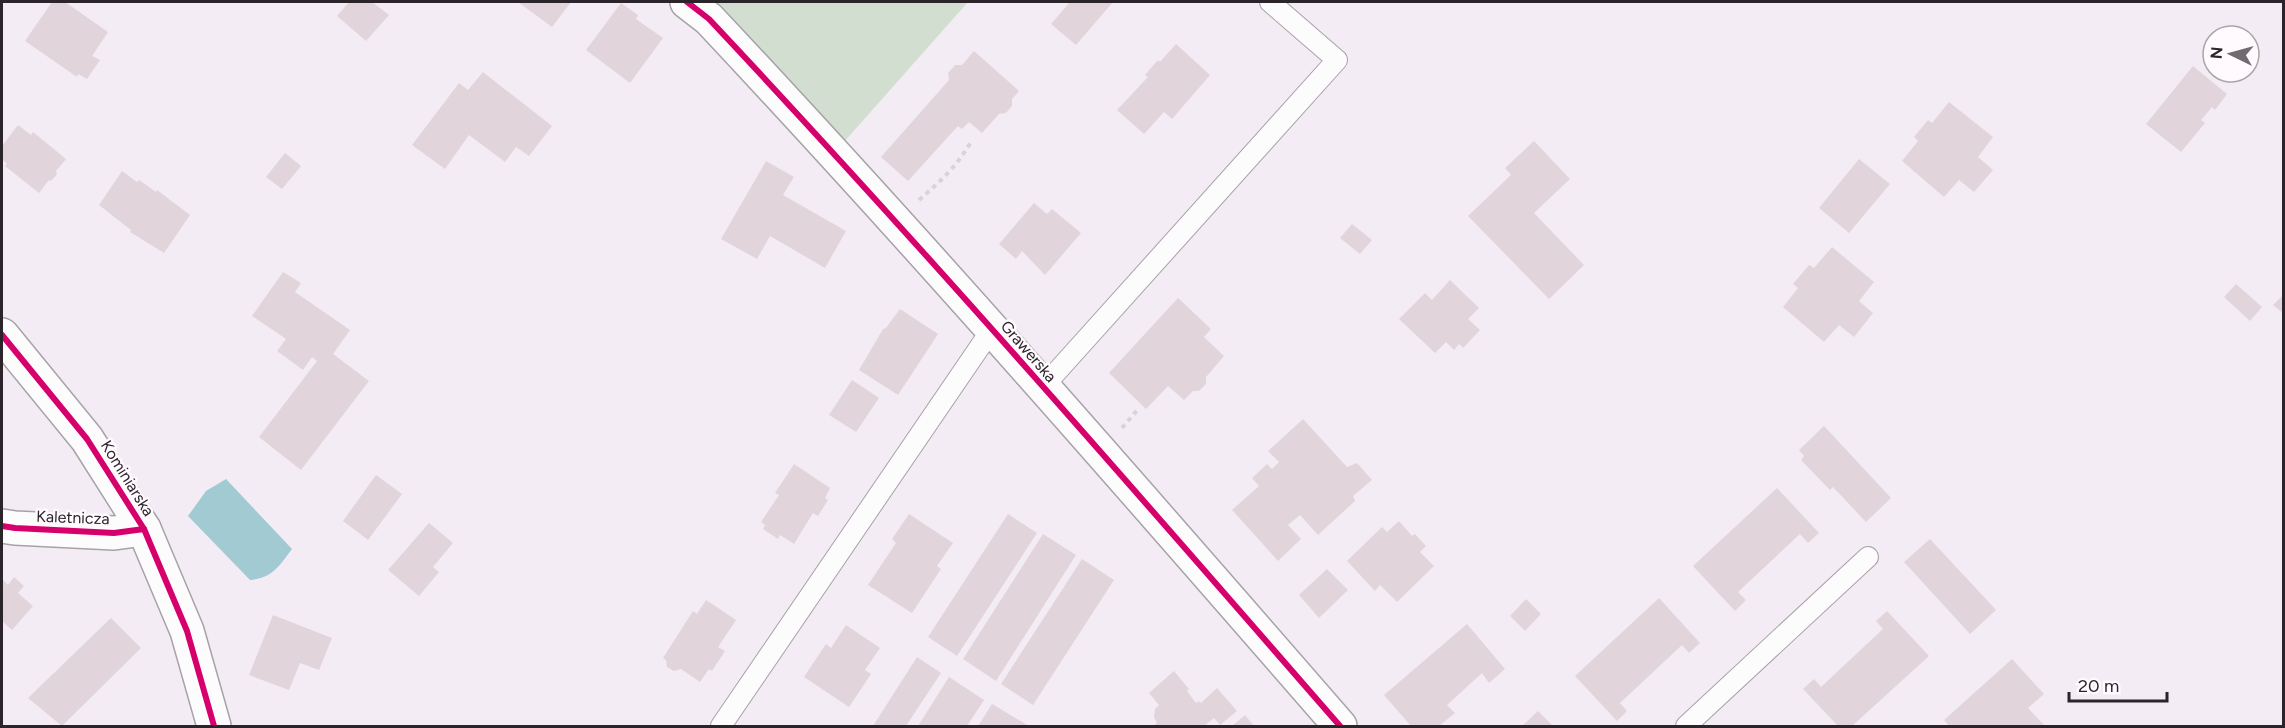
<svg xmlns="http://www.w3.org/2000/svg" width="2285" height="728" viewBox="0 0 2285 728" font-family="Figtree,sans-serif">
  <style>
    .green { fill: #d2dfd0 }
    .water { fill: #a1cad2 }
    .building { fill: #e1d5db }
    .lines { fill: none; stroke-linecap: round; stroke-linejoin: round }
    .service-casing { stroke: #a8a1a8; stroke-width: 22 }
    .minor-casing { stroke: #a8a1a8; stroke-width: 36 }
    .tertiary-casing { stroke: #a8a1a8; stroke-width: 36 }
    .path { stroke: #d7d4d7; stroke-width: 4; stroke-dasharray: 4.5 4.5; stroke-linecap: butt }
    .service { stroke: #fdfcfd; stroke-width: 20 }
    .minor { stroke: #fdfcfd; stroke-width: 33 }
    .tertiary { stroke: #fdfcfd; stroke-width: 33 }
    .cycleway-casing { stroke: #fefafd; stroke-width: 10 }
    .cycleway { stroke: #d6006c; stroke-width: 6 }
    .labels { text-anchor: middle; stroke-width: 5; stroke-linejoin: round; paint-order: stroke }
    .street-label { font-size: 16px; fill: #2b252b; stroke: #fefafd }
  </style>
  <rect width="100%" height="100%" fill="#f4ecf4"/>
  <!-- green -->
  <path class="green" d="M713,2H968L844,142L739,26Z"/>
  <!-- water -->
  <path class="water" d="M226,479L292,549C279,566 273,578 250,580L188,516L206,491Z"/>
  <!-- building -->
  <g class="building">
    <path d="M52,2H65L108,32L92,56L100,60L87,79L78,74L77,77L25,41Z"/>
    <path d="M349,2H372L389,15L366,41L337,16Z"/>
    <path d="M518,2H571L552,27Z"/>
    <path d="M1070,2H1113L1076,45L1051,24Z"/>
    <path d="M621,3L638,15L636,19L663,38L630,83L586,50Z"/>
    <path d="M1176,44L1210,75L1172,119L1164,112L1144,134L1117,110L1148,77L1145,75L1158,60L1160,62Z"/>
    <path d="M974,51L1019,91L1012,99V106L1006,113L999,114L982,133L969,122L962,129L958,126L908,181L881,157L949,80L948,73L955,65H962Z"/>
    <path d="M2193,66L2227,94L2215,110L2212,107L2201,120L2205,123L2181,152L2146,124Z"/>
    <path d="M483,72L552,126L529,156L516,147L505,162L469,135L445,169L412,145L459,83L468,90Z"/>
    <path d="M1949,102L1993,137L1978,157L1993,170L1974,192L1959,180L1944,197L1902,161L1918,141L1914,137L1928,120L1932,123Z"/>
    <path d="M18,125L31,135L33,132L66,159L56,171L57,174L52,180L48,181L39,193L5,166L7,164L2,159V146Z"/>
    <path d="M1534,141L1570,179L1534,213L1584,265L1549,299L1468,216L1511,175L1505,168Z"/>
    <path d="M285,153L301,166L282,189L266,177Z"/>
    <path d="M1859,159L1890,184L1849,233L1819,208Z"/>
    <path d="M766,161L794,177L783,195L846,231L825,268L770,236L757,259L721,239Z"/>
    <path d="M122,171L137,182L139,180L156,192L157,190L190,215L164,253L130,232L131,230L99,205Z"/>
    <path d="M1034,203L1047,214L1052,209L1081,233L1045,275L1022,251L1016,259L999,244Z"/>
    <path d="M1352,224L1372,240L1360,254L1340,238Z"/>
    <path d="M1832,247L1874,282L1859,301L1873,313L1854,337L1839,325L1824,342L1783,307L1798,288L1793,284L1809,265L1814,268Z"/>
    <path d="M283,272L301,283L295,292L350,330L333,354L369,381L301,470L259,437L317,361L312,357L303,370L277,351L286,339L252,316Z"/>
    <path d="M1450,280L1479,308L1468,319L1480,330L1463,348L1459,344L1454,350L1446,342L1435,353L1399,319L1425,293L1432,300Z"/>
    <path d="M2236,284L2262,307L2250,321L2224,297Z"/>
    <path d="M2284,294V314L2273,305Z"/>
    <path d="M1178,298L1211,329L1204,337L1224,356L1206,377V384L1199,391H1193L1184,400L1168,386L1146,409L1109,373Z"/>
    <path d="M900,309L938,334L898,395L859,370L883,329L886,328Z"/>
    <path d="M852,380L879,398L856,432L829,415Z"/>
    <path d="M1303,419L1347,467L1357,463L1372,480L1353,496L1355,501L1318,535L1300,515L1288,525L1301,539L1278,561L1232,510L1259,486L1252,478L1267,464L1272,469L1279,462L1268,451Z"/>
    <path d="M1824,426L1891,498L1866,522L1833,487L1830,490L1801,460L1804,456L1799,450Z"/>
    <path d="M794,464L830,488L825,498L828,500L818,516L813,513L794,544L780,535L778,539L763,529L765,525L761,522L779,495L775,493Z"/>
    <path d="M376,475L402,494L368,540L343,521Z"/>
    <path d="M1777,488L1819,533L1808,543L1800,534L1738,592L1746,600L1735,611L1693,566Z"/>
    <path d="M909,514L953,543L937,566L941,569L912,613L868,585L896,543L892,539Z"/>
    <path d="M1008,514L1037,533L957,656L928,637Z"/>
    <path d="M1399,521L1412,536L1415,534L1426,546L1420,552L1434,566L1397,602L1380,585L1375,591L1347,561L1382,527L1387,532Z"/>
    <path d="M429,523L453,543L433,567L439,572L419,596L388,570Z"/>
    <path d="M1043,534L1076,555L996,681L963,659Z"/>
    <path d="M1930,539L1996,610L1970,634L1904,562Z"/>
    <path d="M1082,559L1114,580L1033,705L1001,684Z"/>
    <path d="M1327,569L1348,590L1319,618L1299,595Z"/>
    <path d="M14,577L24,586L18,593L33,606L12,630L2,621V579L8,585Z"/>
    <path d="M1659,598L1700,643L1689,653L1682,645L1620,703L1627,711L1617,721L1575,676Z"/>
    <path d="M1526,599L1541,614L1525,631L1510,616Z"/>
    <path d="M706,600L736,620L718,647L725,651L712,671L709,669L700,682L681,669L674,671L667,667L666,660L663,658L693,611L697,614Z"/>
    <path d="M1887,611L1929,656L1852,726H1838L1803,689L1814,679L1821,687L1883,629L1876,621Z"/>
    <path d="M273,615L332,638L319,670L300,663L289,690L249,675Z"/>
    <path d="M111,618L141,648L62,726L28,698Z"/>
    <path d="M1467,624L1505,669L1489,683L1482,673L1447,705L1455,713L1439,726H1411L1384,695Z"/>
    <path d="M846,625L880,648L865,670L871,674L849,707L804,677L826,644L831,648Z"/>
    <path d="M917,657L941,673L906,726H873Z"/>
    <path d="M2012,659L2044,694L2028,708L2045,726H1949L1944,720Z"/>
    <path d="M1174,671L1189,689L1187,691L1196,703L1199,701L1201,703L1217,688L1237,711L1220,725L1214,718L1204,726H1153L1157,723L1154,717L1155,709L1159,705L1149,693Z"/>
    <path d="M949,677L984,700L967,726H918Z"/>
    <path d="M992,704L1029,726H978Z"/>
    <path d="M1538,711L1553,726H1522Z"/>
    <path d="M1245,715L1254,726H1232Z"/>
  </g>
  <g class="lines">
    <!-- service casing -->
    <g class="service-casing">
      <g id="service">
        <path d="M1043,387L1337,60L1270,2"/>
        <path d="M721,726L992,329"/>
        <path d="M1686,726L1868,557"/>
      </g>
    </g>
    <!-- minor casing -->
    <g class="minor-casing">
      <g id="minor">
        <path d="M687,2L709,19C925,249 1133,488 1340,726"/>
        <path d="M2,526L15,528L114,533L144,529"/>
      </g>
    </g>
    <!-- tertiary casing -->
    <g class="tertiary-casing">
      <path id="tertiary" d="M2,335L87,439L144,529L187,631L214,726"/>
    </g>
    <!-- path -->
    <g class="path">
      <path d="M919,200C940,182 959,164 972,140"/>
      <path d="M1122,428L1139,408"/>
    </g>
    <!-- service -->
    <use href="#service" class="service"/>
    <!-- minor -->
    <use href="#minor" class="minor"/>
    <!-- tertiary -->
    <use href="#tertiary" class="tertiary"/>
    <!-- cycleway casing -->
    <g class="cycleway-casing">
      <g id="cycleway">
        <path d="M687,2L709,19C925,249 1133,488 1340,726"/>
        <path d="M2,335L87,439L144,529L187,631L214,726"/>
        <path d="M2,526L15,528L114,533L144,529"/>
      </g>
    </g>
    <!-- cycleway -->
    <use href="#cycleway" class="cycleway"/>
  </g>
  <g class="labels">
    <!-- street labels -->
    <g class="street-label">
      <text transform="translate(1029 351) rotate(49)" y="6">Grawerska</text>
      <text transform="translate(128 478) rotate(58)" y="6">Kominiarska</text>
      <text transform="translate(73 517) rotate(2)" y="6">Kaletnicza</text>
    </g>
  </g>
  <!-- border -->
  <rect width="2285" height="728" fill="none" stroke="#2b252b" stroke-width="6"/>
  <!-- north arrow -->
  <g transform="translate(2231 54) rotate(275)"><circle r="28" fill="#fefafd" stroke="#aaa5a9" stroke-width="1.5"/>
  <path d="M0-4.5L10 22L0 15L-10 22Z" fill="#716b71"/>
  <text y="-9" font-size="16" font-weight="bold" text-anchor="middle" fill="#2b252b">N</text>
  </g>
  <!-- scale -->
  <path d="M2069 692v9h98v-9" fill="none" stroke="#2b252b" stroke-width="3"/>
  <text x="2078" y="692" font-size="18" fill="#2b252b" stroke="#fefafd" stroke-width="4.5" paint-order="stroke">20 m</text>
</svg>
